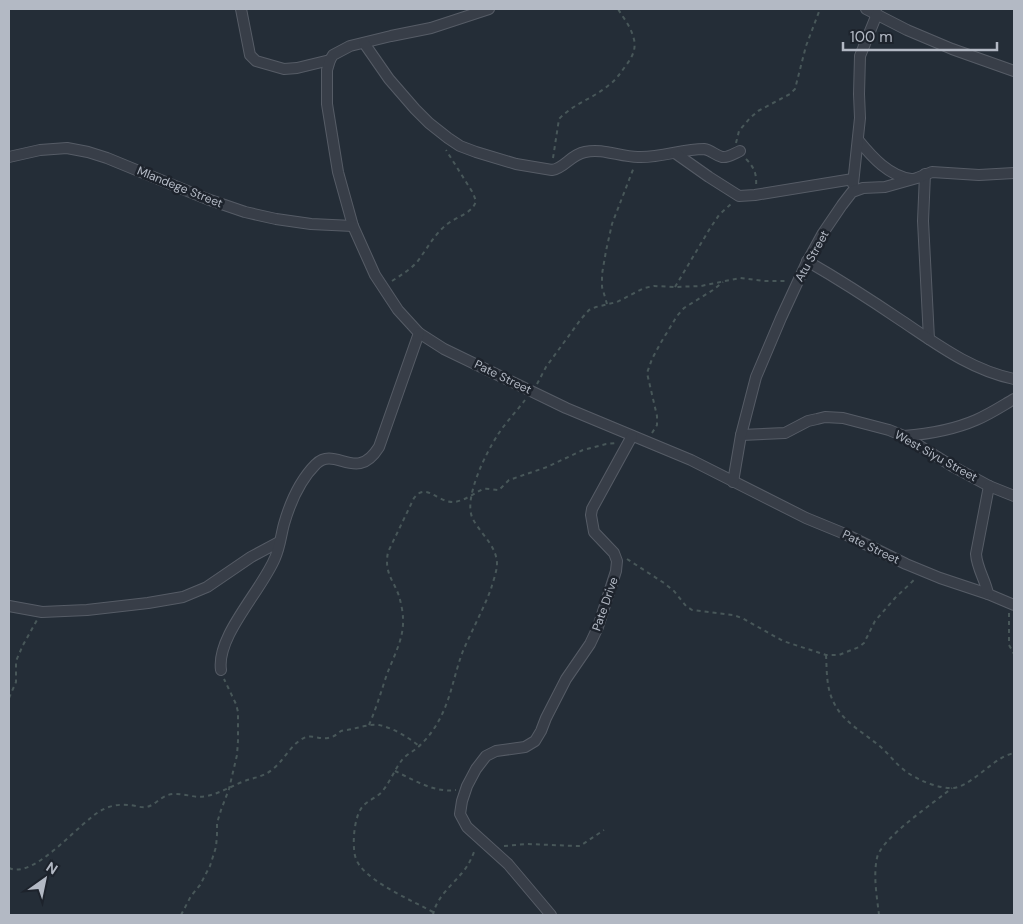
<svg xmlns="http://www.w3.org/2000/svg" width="1023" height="924" viewBox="0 0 1023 924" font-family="'DM Sans',sans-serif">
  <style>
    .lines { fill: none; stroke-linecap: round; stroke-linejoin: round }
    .minor-casing { stroke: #565c66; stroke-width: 12 }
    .path { stroke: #485759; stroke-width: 2; stroke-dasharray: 4 4; stroke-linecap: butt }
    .minor { stroke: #383e48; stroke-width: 10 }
    .labels { text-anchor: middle; stroke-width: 5; stroke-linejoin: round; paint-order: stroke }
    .street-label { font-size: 12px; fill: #b3b9c4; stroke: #1d232c }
  </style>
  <rect width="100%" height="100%" fill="#242d37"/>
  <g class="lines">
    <!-- minor casing -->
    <g class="minor-casing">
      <g id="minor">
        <path d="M241,9L250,55L256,61L284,69L297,68L330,60"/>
        <path d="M489,9L431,28L391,36L350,46L333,55L330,60L327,70V104L338,172L353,226L375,275L398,310L419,333L444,349L566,408L691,460L806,518L845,534L906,564L940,578L988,594L1014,605"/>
        <path d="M866,9L907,30L952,49L1014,71"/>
        <path d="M364,43L389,79L415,109L429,123L448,138L460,146L476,152L516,164L552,170C565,168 570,155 585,152C603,148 620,157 638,157C661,158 682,149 704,149C711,150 715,155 722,157C728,158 735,153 740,151"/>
        <path d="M859,141C872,157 889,176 911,179"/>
        <path d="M675,153L709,177L739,196L755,195L853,179"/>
        <path d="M9,157L40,150L67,148L88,152L107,158L207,199L245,212L276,219L311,224L353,226"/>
        <path d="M925,174L923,221L929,339"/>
        <path d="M853,184L860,118L859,94L860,56L877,14"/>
        <path d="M807,261C840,280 871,300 902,321C938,345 971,370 1014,379"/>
        <path d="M741,435L785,433L808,421L817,419L825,417L843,418L889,430L904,436L952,466L989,486L1014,496"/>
        <path d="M904,436C929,434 953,430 976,420C990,414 1002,406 1014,399"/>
        <path d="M733,482L741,435L756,377L781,318L806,264L823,233L842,205L852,192L863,188L885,187L917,178L932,172L979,175L1014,173"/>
        <path d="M988,594C986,581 977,569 976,554L989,486"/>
        <path d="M9,606L42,612L87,610L148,603L183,597L207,587L251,557L279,542"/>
        <path d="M221,670C216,636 262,590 275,558C280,547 281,535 284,524C290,503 300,480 316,464C336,445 356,484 379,447L419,333"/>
        <path d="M551,915L508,864L467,827L460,814L462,801L467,786L476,769L486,756L496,751L525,747L535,741L541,731L546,718L566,679L590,644L598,627L616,571L617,561L614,553L594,532L591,515L592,509L632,436"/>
      </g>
    </g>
    <!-- path -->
    <g class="path">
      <path d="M736,143L739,131L750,118L758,111L790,94L795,89L806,46L820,9"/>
      <path d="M553,158L559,119C573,104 594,98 609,85C617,79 621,72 627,64C633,56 637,47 633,36C630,26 623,17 618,9"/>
      <path d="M746,159C754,167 757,174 756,186"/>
      <path d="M392,281C401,275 410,270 417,262C427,249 434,235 446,225C457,216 472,214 476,201L473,193L446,150"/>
      <path d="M675,287L709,230L719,215L732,203"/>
      <path d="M607,304L602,287V274L606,251L612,224L634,167"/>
      <path d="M537,384L546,367L581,319L589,310L596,307L617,302L644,288L654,286L675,287L701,286L740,278L764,281H787"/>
      <path d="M652,433L657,425V416L647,373L652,359L660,344L677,316L684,308L713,290L723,282"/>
      <path d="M627,559L664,583L674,591L686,606L692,610L733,615L742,618L783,641L826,655H839L859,647L864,643L875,621L895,598L915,579"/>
      <path d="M1009,613V645L1014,654"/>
      <path d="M826,655C827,671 826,688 834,703C844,724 867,734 884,750C894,760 902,771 915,777C923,782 942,789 952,788C967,788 987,766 1000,759C1004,756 1010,754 1014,753"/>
      <path d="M9,698L16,682V661L23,645L37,620"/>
      <path d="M369,725C376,709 381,692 387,674C394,656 404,638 403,619C403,612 401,603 399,596C393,579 384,573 388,552L414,498C426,482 437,502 453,502C459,502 467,498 472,495C476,493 479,491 483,489C488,488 494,490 499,490L509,480L547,467L583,450L606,444L616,443"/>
      <path d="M395,771C414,780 434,793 456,790"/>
      <path d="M504,846L527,844L575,846H580L604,830"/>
      <path d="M9,868C35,880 80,821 102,810C109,806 119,804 128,805C134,805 140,808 146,807C155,806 161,795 173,794C185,793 195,799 207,796C220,793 230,787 242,782C254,777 262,778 273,769C284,760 290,746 302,739C311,733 319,740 328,738C334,737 337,734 341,731C345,730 349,730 352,729C361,727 370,724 379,725C393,728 408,737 419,746"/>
      <path d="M433,912C411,900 375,885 360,866C356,861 354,854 354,848C353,837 355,813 364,805C370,799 379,797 384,789C391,780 395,769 402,760C406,755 412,752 417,748C430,737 440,721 446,705C453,687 456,669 463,651C472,630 483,610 491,589C493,581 497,572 497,563C496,544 479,533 472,517C464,497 486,453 497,436C505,423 516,412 525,400"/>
      <path d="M181,915L191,896L200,885L210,866L216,847L217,835V823L221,810L229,789L237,755L238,741V712L236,704L224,679"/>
      <path d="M433,915C436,898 451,886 462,873C468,866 472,858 475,849"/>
      <path d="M879,915C877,897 873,876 877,858C881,838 935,802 952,788"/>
    </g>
    <!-- minor -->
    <use href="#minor" class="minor"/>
  </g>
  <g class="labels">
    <!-- street labels -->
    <g class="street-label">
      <text transform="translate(180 187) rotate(22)" y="4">Mlandege Street</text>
      <text transform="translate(812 256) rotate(-61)" y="4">Atu Street</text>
      <text transform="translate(503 377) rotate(26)" y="4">Pate Street</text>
      <text transform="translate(936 456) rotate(29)" y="4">West Siyu Street</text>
      <text transform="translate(871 547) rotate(26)" y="4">Pate Street</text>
      <text transform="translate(605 604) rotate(-71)" y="4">Pate Drive</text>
    </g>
  </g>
  <!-- border -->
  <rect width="1023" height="924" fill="none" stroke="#b3b9c4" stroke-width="20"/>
  <!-- north arrow -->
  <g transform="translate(45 879) rotate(33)" stroke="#1d232c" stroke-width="4" paint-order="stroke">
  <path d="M0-4L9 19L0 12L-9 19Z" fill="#b3b9c4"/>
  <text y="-8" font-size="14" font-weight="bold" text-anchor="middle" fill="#b3b9c4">N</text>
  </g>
  <!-- scale -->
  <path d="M843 42v8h154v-8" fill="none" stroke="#b3b9c4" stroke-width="2.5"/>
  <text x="850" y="42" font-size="15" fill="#b3b9c4" stroke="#1d232c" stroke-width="4" paint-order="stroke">100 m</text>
</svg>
